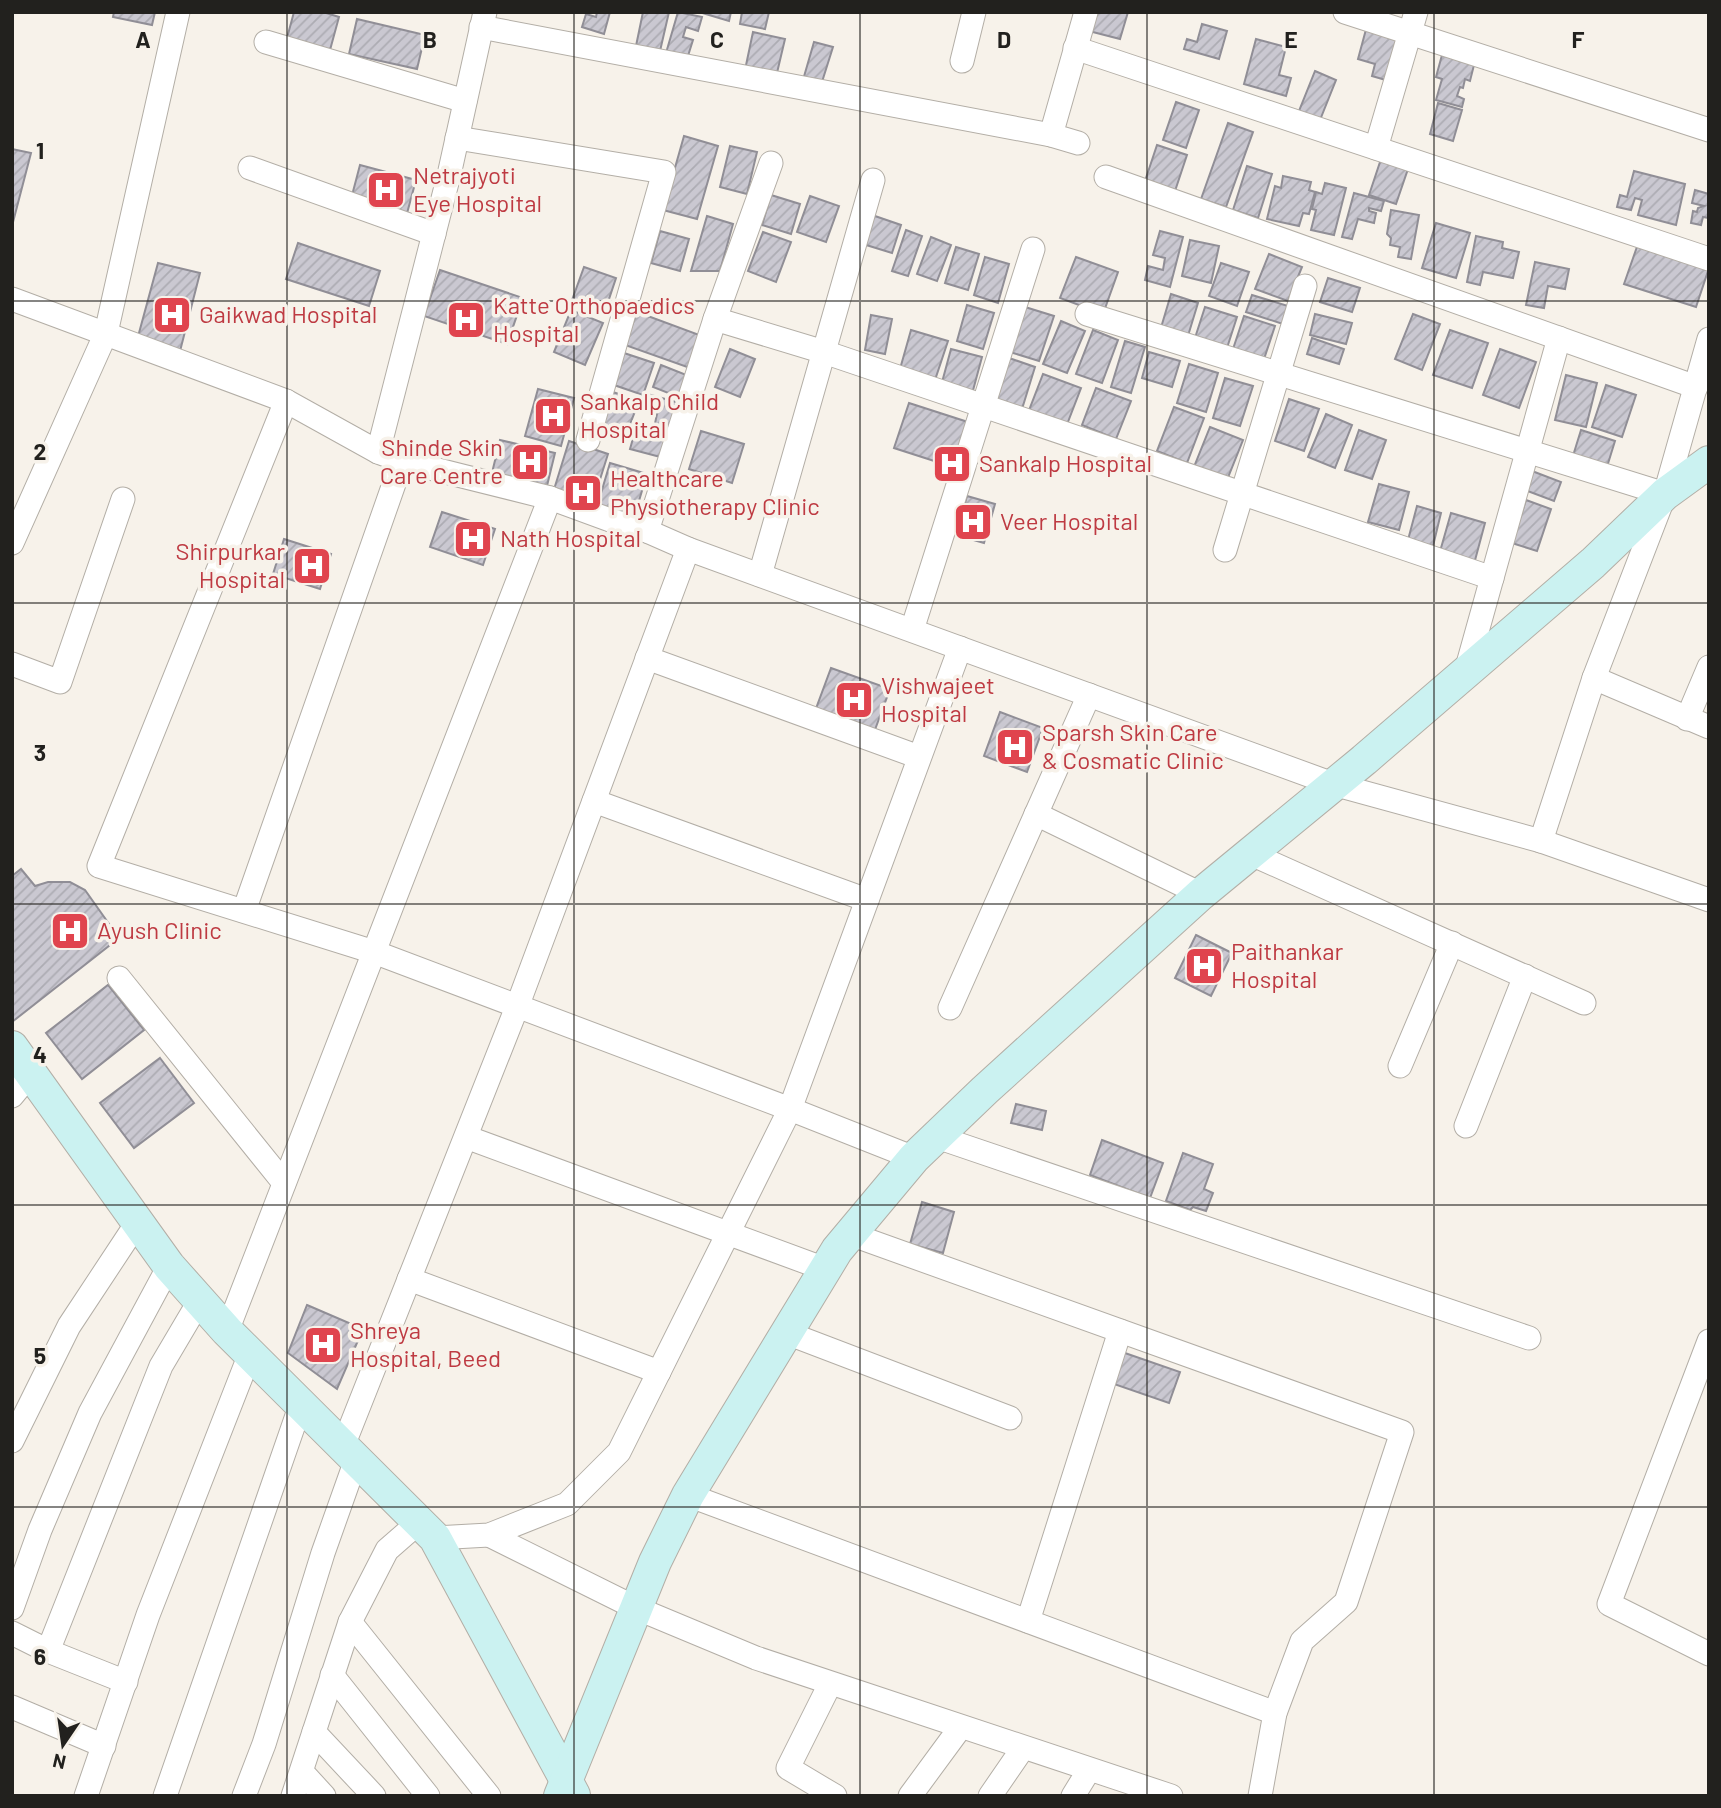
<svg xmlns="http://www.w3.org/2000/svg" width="1721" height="1808" viewBox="0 0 1721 1808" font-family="Barlow,sans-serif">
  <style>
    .building { fill: url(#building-hatch); stroke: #908e96; stroke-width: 2 }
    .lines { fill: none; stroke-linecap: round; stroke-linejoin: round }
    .street-casing { stroke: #b3aea6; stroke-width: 25 }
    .secondary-casing { stroke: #b3aea6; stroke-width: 34 }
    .street { stroke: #fff; stroke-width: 23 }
    .secondary { stroke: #cbf2f1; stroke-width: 32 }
    .grid { fill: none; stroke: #22211e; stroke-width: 2; stroke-opacity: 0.55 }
    .labels { text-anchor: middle; stroke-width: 7; stroke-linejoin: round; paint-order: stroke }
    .health-label { font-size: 24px; fill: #be3a42; stroke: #f7f2ea; text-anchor: start }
    .grid-label { font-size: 23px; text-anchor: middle; font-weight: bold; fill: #22211e; stroke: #f7f2ea; stroke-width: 7; stroke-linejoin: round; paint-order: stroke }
  </style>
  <defs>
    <pattern id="building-hatch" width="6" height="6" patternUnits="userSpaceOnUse" patternTransform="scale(1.75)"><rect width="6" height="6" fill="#cac8d1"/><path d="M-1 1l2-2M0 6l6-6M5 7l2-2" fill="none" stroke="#adacb3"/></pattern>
  </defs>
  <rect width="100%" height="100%" fill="#f7f2ea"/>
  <!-- building -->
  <g class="building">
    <path d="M114,12H155L152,25L113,17Z"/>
    <path d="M294,12H323L339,17L330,50L287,38Z"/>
    <path d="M597,12H610L604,34L582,27L586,14L596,17Z"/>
    <path d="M643,12H669L660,51L636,46Z"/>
    <path d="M678,12L702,17L698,31L686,27L683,37L693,40L687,59L666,53Z"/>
    <path d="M699,12H731L729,21Z"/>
    <path d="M742,12H769L765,29L740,24Z"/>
    <path d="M1090,12H1128L1120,39L1085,30Z"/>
    <path d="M357,19L425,35L417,69L349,54Z"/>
    <path d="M1368,22L1403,31L1389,81L1372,76L1375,64L1358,59Z"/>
    <path d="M1202,24L1227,31L1219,59L1184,49L1187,39L1197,42Z"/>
    <path d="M753,32L785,39L776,77L745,70Z"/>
    <path d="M1256,39L1286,47L1279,75L1291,78L1286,96L1244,84Z"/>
    <path d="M814,42L833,47L821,85L803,80Z"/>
    <path d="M1442,55L1474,65L1470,81L1465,79L1463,88L1460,87L1457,96L1464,99L1462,107L1436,100L1442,79L1436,77Z"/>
    <path d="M1315,71L1336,80L1320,120L1299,111Z"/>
    <path d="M1176,102L1199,110L1186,148L1163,140Z"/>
    <path d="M1438,103L1462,110L1453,141L1430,134Z"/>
    <path d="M1228,123L1253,132L1226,207L1201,199Z"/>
    <path d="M684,136L718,146L697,219L663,210Z"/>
    <path d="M1157,145L1187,155L1174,194L1144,184Z"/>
    <path d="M730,146L757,152L747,194L720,187Z"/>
    <path d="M12,149L31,153L12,226Z"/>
    <path d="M1383,153L1410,163L1396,204L1369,195Z"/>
    <path d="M360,165L416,180L406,217L350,203Z"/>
    <path d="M1247,166L1272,174L1258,218L1233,210Z"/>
    <path d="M1634,171L1685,184L1676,225L1638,215L1642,200L1635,198L1631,210L1617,207L1620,195L1627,197Z"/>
    <path d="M1283,176L1311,182L1309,190L1315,192L1309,214L1303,213L1299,226L1267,219L1275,186L1281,188Z"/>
    <path d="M1325,183L1346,188L1334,235L1311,230L1316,210L1312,209L1316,192L1322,194Z"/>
    <path d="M1695,190L1709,194V218L1703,217L1701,225L1691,223L1693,211L1697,212L1698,208L1704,206L1692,203Z"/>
    <path d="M1354,193L1384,201L1381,211L1369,208V211L1376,213L1374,223L1358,219L1352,239L1342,237Z"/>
    <path d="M771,195L800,204L791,234L762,225Z"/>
    <path d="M810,196L839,206L826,242L797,232Z"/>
    <path d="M1391,210L1419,215L1411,259L1398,257L1400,247L1390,245L1391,238L1387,234Z"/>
    <path d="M872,215L901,225L892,253L863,244Z"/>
    <path d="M707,216L733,224L720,271H691Z"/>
    <path d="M1436,223L1470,233L1456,278L1422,268Z"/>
    <path d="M906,230L922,236L908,276L892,271Z"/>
    <path d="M660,231L689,239L680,271L651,263Z"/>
    <path d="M1160,231L1183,237L1170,287L1145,280L1148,266L1163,270L1165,258L1153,255Z"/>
    <path d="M763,232L791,242L776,282L748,271Z"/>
    <path d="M1476,236L1503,242L1502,248L1519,252L1513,278L1483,272L1480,285L1467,282Z"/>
    <path d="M931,237L951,245L937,281L917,274Z"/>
    <path d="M1190,240L1219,246L1211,283L1182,276Z"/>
    <path d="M1639,241L1709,268L1696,307L1624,284Z"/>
    <path d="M298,243L380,271L369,306L286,279Z"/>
    <path d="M956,247L979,254L968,290L945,283Z"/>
    <path d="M1269,254L1302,267L1288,301L1255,289Z"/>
    <path d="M985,257L1009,264L998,303L974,295Z"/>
    <path d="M1076,257L1118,272L1103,314L1060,298Z"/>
    <path d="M1535,262L1569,269L1565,289L1548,286L1544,308L1526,305Z"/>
    <path d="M158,263L200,273L179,355L136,344Z"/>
    <path d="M1221,263L1249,272L1237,306L1209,296Z"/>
    <path d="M584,267L616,278L604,314L571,303Z"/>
    <path d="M440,270L523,298L507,344L424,316Z"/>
    <path d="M1328,278L1360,288L1352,312L1320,302Z"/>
    <path d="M1171,294L1198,303L1187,339L1160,331Z"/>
    <path d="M1252,295L1291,307L1286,325L1246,312Z"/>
    <path d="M967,305L994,313L983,349L957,341Z"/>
    <path d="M1025,307L1054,316L1039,361L1010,352Z"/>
    <path d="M1205,307L1237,317L1226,351L1194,341Z"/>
    <path d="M571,310L603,323L585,365L554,352Z"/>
    <path d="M637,312L702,336L690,368L625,345Z"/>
    <path d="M1315,314L1352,323L1346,344L1310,335Z"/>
    <path d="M1413,314L1440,324L1422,370L1395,359Z"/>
    <path d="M871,315L892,319L885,354L865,350Z"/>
    <path d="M1244,316L1275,326L1263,362L1232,352Z"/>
    <path d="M1061,321L1085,331L1067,373L1043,364Z"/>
    <path d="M911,330L948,341L935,380L900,369Z"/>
    <path d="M1093,330L1118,340L1102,383L1076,374Z"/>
    <path d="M1450,330L1488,343L1472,388L1433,375Z"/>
    <path d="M1312,338L1344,349L1339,364L1307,354Z"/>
    <path d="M1125,341L1145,347L1131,393L1111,387Z"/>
    <path d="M730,349L755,359L740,397L715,387Z"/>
    <path d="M951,349L982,357L972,394L941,386Z"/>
    <path d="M1500,349L1536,362L1519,408L1483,395Z"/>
    <path d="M1149,352L1180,361L1172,387L1142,378Z"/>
    <path d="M624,353L654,363L643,395L614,385Z"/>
    <path d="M1009,358L1035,367L1022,409L995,400Z"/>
    <path d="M1189,364L1218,373L1206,412L1177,403Z"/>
    <path d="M661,365L694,378L686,400L653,387Z"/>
    <path d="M1043,374L1081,388L1066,427L1028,413Z"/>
    <path d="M1566,375L1597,383L1586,427L1555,420Z"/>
    <path d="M1225,378L1253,386L1240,426L1213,418Z"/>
    <path d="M1606,385L1636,395L1622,437L1592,427Z"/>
    <path d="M1096,388L1131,401L1116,439L1082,425Z"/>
    <path d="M538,389L574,398L561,446L525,436Z"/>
    <path d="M610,391L639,401L625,437L597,427Z"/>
    <path d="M651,395L683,404L668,459L630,449L636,428L653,433L657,414L646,411Z"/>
    <path d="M1289,399L1319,409L1304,451L1275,441Z"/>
    <path d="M909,403L974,424L959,469L894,448Z"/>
    <path d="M1174,407L1204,418L1187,463L1157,451Z"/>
    <path d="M1326,414L1352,425L1335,468L1308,457Z"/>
    <path d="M1210,427L1243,440L1227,480L1194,467Z"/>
    <path d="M1359,430L1386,440L1372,479L1345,470Z"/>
    <path d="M1581,430L1615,441L1606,470L1572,459Z"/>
    <path d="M701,431L744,444L732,483L689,469Z"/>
    <path d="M500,440L555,453L545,494L490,481Z"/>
    <path d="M569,441L608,454L591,508L552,496Z"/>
    <path d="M610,463L647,474L633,521L596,510Z"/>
    <path d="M1532,471L1561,482L1554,501L1525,490Z"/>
    <path d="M1379,484L1409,492L1399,530L1368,522Z"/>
    <path d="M967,496L995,504L984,543L956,535Z"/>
    <path d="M1526,500L1551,509L1537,551L1512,543Z"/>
    <path d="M1417,506L1441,513L1433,546L1408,540Z"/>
    <path d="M442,512L495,529L483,565L430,547Z"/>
    <path d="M1451,513L1485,523L1474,564L1439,555Z"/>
    <path d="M284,539L331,554L320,589L273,574Z"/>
    <path d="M831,668L890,689L873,735L814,714Z"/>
    <path d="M1000,712L1043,728L1027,772L984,756Z"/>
    <path d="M21,869L35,886L48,882H70L85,890L119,938L12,1022V876Z"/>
    <path d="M1196,935L1232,953L1211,996L1175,978Z"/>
    <path d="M108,985L144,1030L82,1079L46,1033Z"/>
    <path d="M160,1058L194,1103L134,1148L100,1103Z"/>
    <path d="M1016,1104L1046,1111L1042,1130L1011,1123Z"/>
    <path d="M1102,1140L1163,1163L1150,1198L1090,1175Z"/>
    <path d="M1183,1153L1213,1164L1204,1189L1213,1193L1206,1211L1193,1207L1190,1210L1166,1201Z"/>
    <path d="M922,1202L954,1212L943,1253L910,1244Z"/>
    <path d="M307,1305L363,1329L337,1389L288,1353Z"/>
    <path d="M1122,1352L1180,1372L1169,1403L1111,1383Z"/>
  </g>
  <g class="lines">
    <!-- street casing -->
    <g class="street-casing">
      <g id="street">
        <path d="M1345,12L1709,130"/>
        <path d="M481,27L1051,135L1078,143"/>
        <path d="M266,42L465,101"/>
        <path d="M1075,48L1709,259"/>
        <path d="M962,61L974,12"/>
        <path d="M1051,135L1086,12"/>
        <path d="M457,138L664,172L588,440"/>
        <path d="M1376,148L1416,12"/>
        <path d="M250,168L434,234"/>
        <path d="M1106,177L1696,387"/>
        <path d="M12,299L286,401L378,452L402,461L550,498L610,520L647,531L688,549L1333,784L1541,841L1709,900"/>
        <path d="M1087,314L1665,494"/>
        <path d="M715,319L824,352L1492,578"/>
        <path d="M286,401L99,866L374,952L790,1109L914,1158"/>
        <path d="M378,452L449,175L485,12"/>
        <path d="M647,531L715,319L771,163"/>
        <path d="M12,543L106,333L178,12"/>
        <path d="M1225,550L1305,286"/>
        <path d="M760,575L873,180"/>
        <path d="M912,630L1033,249"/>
        <path d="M647,658L919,757"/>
        <path d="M12,664L60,682L123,499"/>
        <path d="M1466,671L1559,338"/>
        <path d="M1594,678L1709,727"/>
        <path d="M1687,719L1709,667"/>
        <path d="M594,801L867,900"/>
        <path d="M1036,814L1201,894"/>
        <path d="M1541,841L1594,678L1665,494L1709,339"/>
        <path d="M1249,853L1584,1003"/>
        <path d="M244,911L402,461"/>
        <path d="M119,978L284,1183"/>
        <path d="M950,1008L1089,695"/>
        <path d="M1400,1066L1452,943"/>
        <path d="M12,1096L31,1073"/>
        <path d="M1466,1126L1525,976"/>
        <path d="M466,1137L825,1269"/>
        <path d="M937,1137L1529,1338"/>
        <path d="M850,1234L1402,1432L1346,1602L1302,1641L1275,1713L1260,1796"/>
        <path d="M409,1279L659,1372"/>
        <path d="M227,1331L550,498"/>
        <path d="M787,1333L1010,1418"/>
        <path d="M1709,1341L1609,1604L1709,1654"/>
        <path d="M12,1441L69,1326L137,1223"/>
        <path d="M343,1446L517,1007L688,549"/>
        <path d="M688,1495L1275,1713"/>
        <path d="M489,1535L636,1608L756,1658L1171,1796"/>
        <path d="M435,1538L489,1535L567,1504L619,1452L790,1109L960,648"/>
        <path d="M12,1608L40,1530L90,1413L169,1266"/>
        <path d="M1028,1621L1120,1331"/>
        <path d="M350,1622L489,1796"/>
        <path d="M12,1633L48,1651"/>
        <path d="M332,1675L428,1796"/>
        <path d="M126,1682L48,1651L161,1366L200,1300"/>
        <path d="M830,1684L788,1768L835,1796"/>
        <path d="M12,1707L104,1746"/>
        <path d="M314,1732L374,1796"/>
        <path d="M302,1772L324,1796"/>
        <path d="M86,1796L148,1615L250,1354"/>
        <path d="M165,1796L301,1404"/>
        <path d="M244,1796L264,1744L323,1553L356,1460"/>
        <path d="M293,1796L350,1622L387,1550L419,1522"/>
        <path d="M910,1796L960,1728"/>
        <path d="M990,1796L1023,1748"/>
        <path d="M1073,1796L1089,1770"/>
      </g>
    </g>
    <!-- secondary casing -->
    <g class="secondary-casing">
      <g id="secondary">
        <path d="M12,1047L169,1266L227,1331L435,1538L574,1795"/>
        <path d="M560,1796L655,1562L688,1495L837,1250L914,1158L985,1090L1201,894L1364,760L1593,563L1665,494L1709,462"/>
      </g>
    </g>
    <!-- street -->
    <use href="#street" class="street"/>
    <!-- secondary -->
    <use href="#secondary" class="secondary"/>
  </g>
  <!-- grid -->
  <path class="grid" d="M287,12V1796M574,12V1796M860,12V1796M1147,12V1796M1434,12V1796M12,301H1709M12,603H1709M12,904H1709M12,1205H1709M12,1507H1709"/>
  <!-- icons -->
  <defs>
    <g id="hospital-square" transform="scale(2.0125)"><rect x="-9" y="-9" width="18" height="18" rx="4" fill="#e0444e" stroke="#f7f2ea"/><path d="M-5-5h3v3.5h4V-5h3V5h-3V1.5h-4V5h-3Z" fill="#fff"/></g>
  </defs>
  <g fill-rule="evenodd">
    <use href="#hospital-square" x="386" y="190"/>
    <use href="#hospital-square" x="172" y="315"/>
    <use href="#hospital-square" x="466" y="320"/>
    <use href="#hospital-square" x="553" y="416"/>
    <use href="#hospital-square" x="530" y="462"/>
    <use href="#hospital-square" x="952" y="464"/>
    <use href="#hospital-square" x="583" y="493"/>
    <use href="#hospital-square" x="973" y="522"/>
    <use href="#hospital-square" x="473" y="539"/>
    <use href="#hospital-square" x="312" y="566"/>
    <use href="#hospital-square" x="854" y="700"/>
    <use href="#hospital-square" x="1015" y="747"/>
    <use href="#hospital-square" x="70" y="931"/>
    <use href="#hospital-square" x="1204" y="966"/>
    <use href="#hospital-square" x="323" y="1345"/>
  </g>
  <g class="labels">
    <!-- health labels -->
    <g class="health-label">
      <text x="413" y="184">Netrajyoti<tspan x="413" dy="28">Eye Hospital</tspan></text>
      <text x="493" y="314">Katte Orthopaedics<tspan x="493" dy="28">Hospital</tspan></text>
      <text x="199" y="323">Gaikwad Hospital</text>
      <text x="580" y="410">Sankalp Child<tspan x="580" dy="28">Hospital</tspan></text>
      <text x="503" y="456" text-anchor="end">Shinde Skin<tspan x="503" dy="28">Care Centre</tspan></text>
      <text x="979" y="472">Sankalp Hospital</text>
      <text x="610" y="487">Healthcare<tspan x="610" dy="28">Physiotherapy Clinic</tspan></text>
      <text x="1000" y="530">Veer Hospital</text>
      <text x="500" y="547">Nath Hospital</text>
      <text x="285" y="560" text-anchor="end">Shirpurkar<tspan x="285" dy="28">Hospital</tspan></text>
      <text x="881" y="694">Vishwajeet<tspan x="881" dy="28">Hospital</tspan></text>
      <text x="1042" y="741">Sparsh Skin Care<tspan x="1042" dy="28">&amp; Cosmatic Clinic</tspan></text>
      <text x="97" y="939">Ayush Clinic</text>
      <text x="1231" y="960">Paithankar<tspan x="1231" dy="28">Hospital</tspan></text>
      <text x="350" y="1339">Shreya<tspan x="350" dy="28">Hospital, Beed</tspan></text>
    </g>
  </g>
  <g class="grid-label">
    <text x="143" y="48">A</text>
    <text x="430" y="48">B</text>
    <text x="717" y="48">C</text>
    <text x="1004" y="48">D</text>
    <text x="1291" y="48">E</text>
    <text x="1578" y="48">F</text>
    <text x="40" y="159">1</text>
    <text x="40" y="460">2</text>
    <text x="40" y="761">3</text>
    <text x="40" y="1063">4</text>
    <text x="40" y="1364">5</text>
    <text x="40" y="1665">6</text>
  </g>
  <!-- border -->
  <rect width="1721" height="1808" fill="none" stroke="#22211e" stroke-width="28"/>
  <!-- north arrow -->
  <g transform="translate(63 1745) rotate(193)" stroke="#f7f2ea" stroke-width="5" paint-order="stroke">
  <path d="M0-5L12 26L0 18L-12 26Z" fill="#22211e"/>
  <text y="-10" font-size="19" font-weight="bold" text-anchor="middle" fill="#22211e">N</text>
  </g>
</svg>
